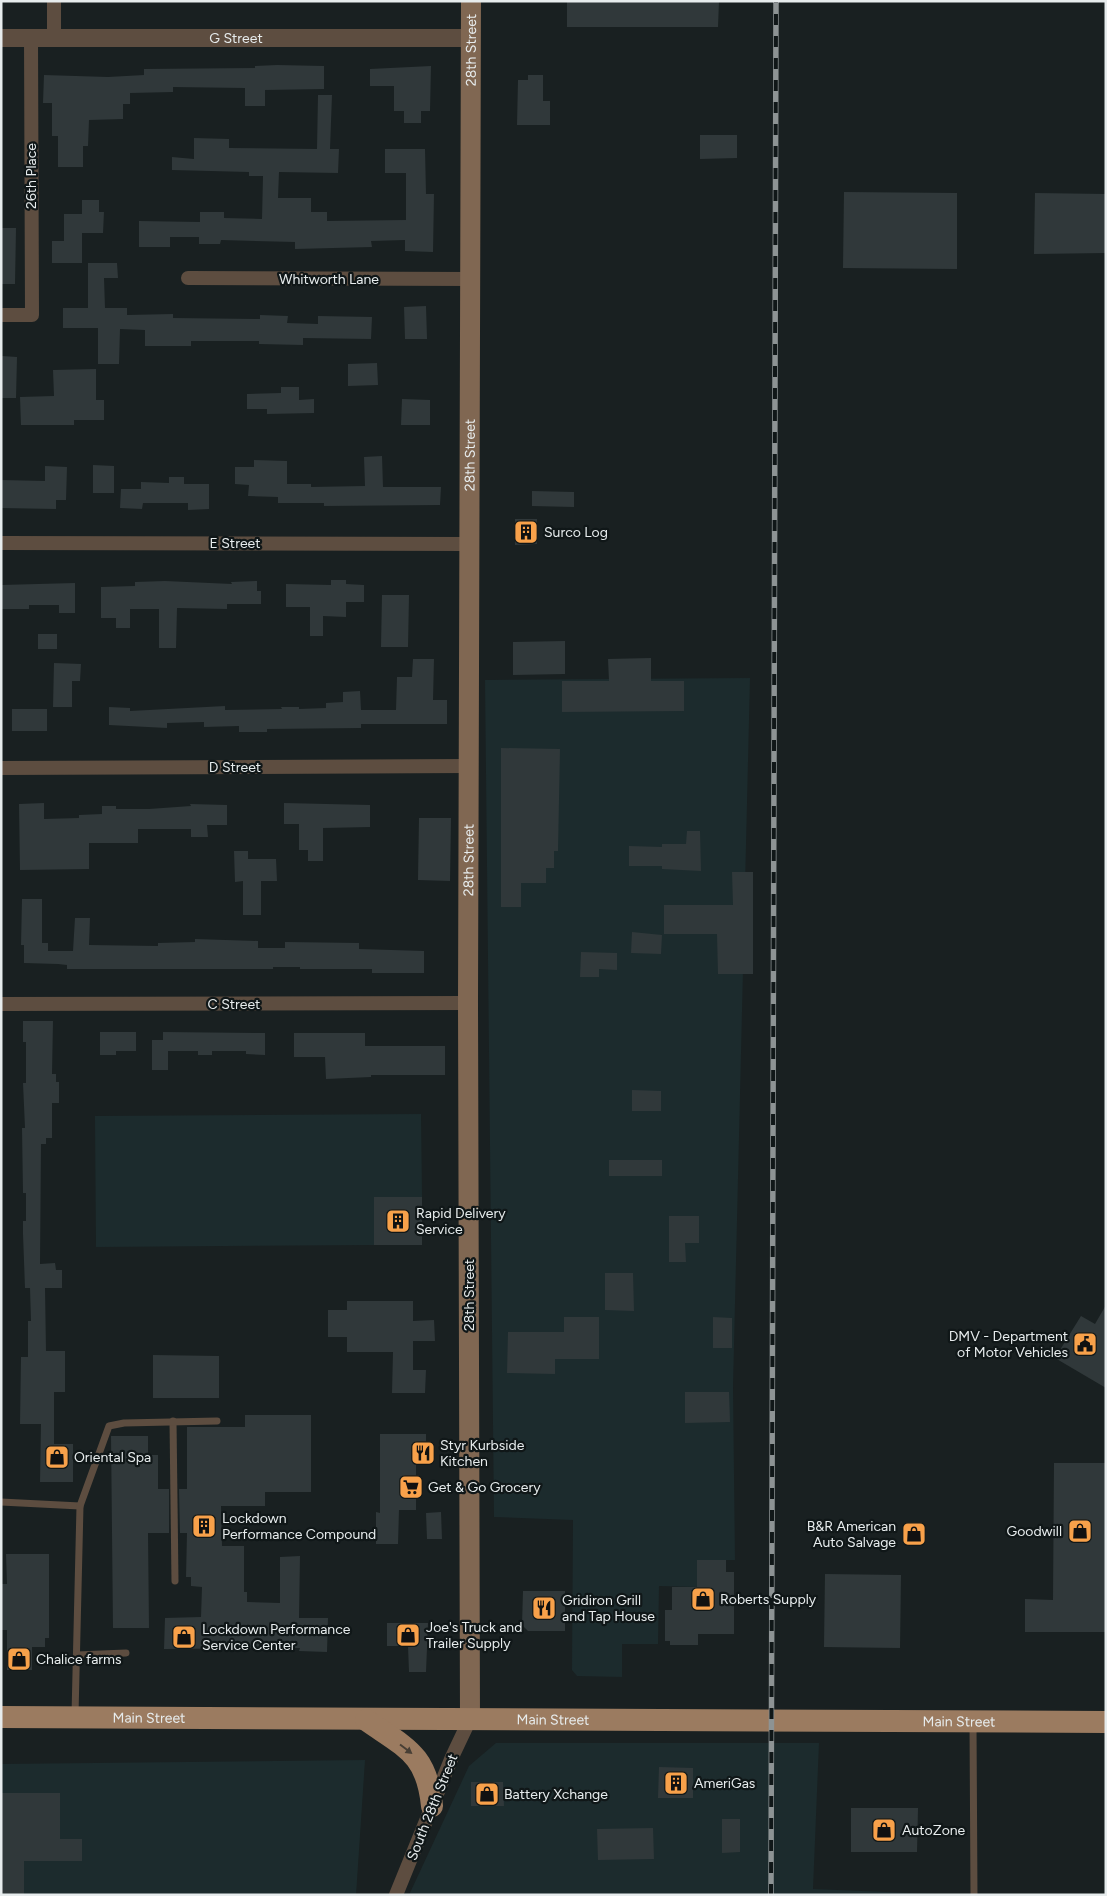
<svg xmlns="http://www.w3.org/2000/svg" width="1107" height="1896" viewBox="0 0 1107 1896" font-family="Figtree,sans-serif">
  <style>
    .built { fill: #1c2b2d }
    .building { fill: #30383a }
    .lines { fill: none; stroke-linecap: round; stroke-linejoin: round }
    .service { stroke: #5d4d40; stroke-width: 7 }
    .minor { stroke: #5d4d40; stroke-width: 14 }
    .tertiary { stroke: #5d4d40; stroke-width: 18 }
    .secondary { stroke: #806752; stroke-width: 20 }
    .primary { stroke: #9b7b60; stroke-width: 22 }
    .rail-casing { stroke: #8d9394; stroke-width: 5.5 }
    .rail { stroke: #101718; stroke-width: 4; stroke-dasharray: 11; stroke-linecap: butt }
    .oneway { fill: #483f35 }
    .labels { text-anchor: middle; stroke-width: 4.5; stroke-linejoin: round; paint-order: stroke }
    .street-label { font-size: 14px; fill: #e7eced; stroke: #101718 }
    .poi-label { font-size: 14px; fill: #e7eced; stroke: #101718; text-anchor: start }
  </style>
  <rect width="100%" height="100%" fill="#192021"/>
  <!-- built -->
  <g class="built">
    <path d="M750,678L733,1387L735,1560H697V1587L659,1586L658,1644H622V1677L577,1676L572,1670L573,1520L494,1517L485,680Z"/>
    <path d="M421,1114L422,1197L374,1245L96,1247L95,1116Z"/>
    <path d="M496,1743H819L813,1889L960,1895H409L469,1766Z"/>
    <path d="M365,1760L356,1895H1V1764Z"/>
  </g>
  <!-- building -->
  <g class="building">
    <path d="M567,1H719L718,27H567Z"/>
    <path d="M277,65L324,66V89L265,90V106H245V88L173,87V92L130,93V104H123V119L89,120L88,146H83V167H58V136H52V103H43L44,75L108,77L144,75V69L255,68V66Z"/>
    <path d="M431,66L430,111H421V123H404V111H394V86H370V69Z"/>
    <path d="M528,75H543V101H550V125H517L518,80H528Z"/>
    <path d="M318,95H332L330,149H339L338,173L279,172L278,198H311V212H327V221L406,220V173H385V149H425L426,194H434L433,252L405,251V240L371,241L372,247L295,249V242L221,240L220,244H199V237H170V247H139V221L200,222V212H224V218L262,219L263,176H249V172L172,170V157L194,159V138L229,139V148L317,149Z"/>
    <path d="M700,135H737V158L700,159Z"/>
    <path d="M844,192L957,193V269L843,268Z"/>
    <path d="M1035,193L1106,194V253L1034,254Z"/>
    <path d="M82,200H99V212H104L103,233H82V263H52V241H64V214H82Z"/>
    <path d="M1,228H16L15,284H1Z"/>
    <path d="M88,263H117L118,278H104L105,308H127V315L173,314V318L260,319V315L288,316L287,323L318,324V316L372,317L371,339L303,338V345L259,344V341H191V346H145V330L120,329L119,364H98V328H63V308H88Z"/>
    <path d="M426,306L427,339H405L404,307Z"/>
    <path d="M2,356L17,357L16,398H1Z"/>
    <path d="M377,363L378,385L348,386V364Z"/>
    <path d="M96,369V400H104V420H74V425H21L20,397L54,396L53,370Z"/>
    <path d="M281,387H299V400L314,399V413L267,414V409H247V394L281,393Z"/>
    <path d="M402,399L430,400V425H401Z"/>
    <path d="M382,456L383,487H441L440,505L324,506V503H278V497L248,496L249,485L235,484V467H254V460L287,461V484H311V487L365,486L364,457Z"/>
    <path d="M93,465L114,466V493H93Z"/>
    <path d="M45,466L67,467L66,500H56V509L1,508V480L45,481Z"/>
    <path d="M169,477H184V484H209V509L188,510V503H143L142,509L120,508L121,489H141V482L169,483Z"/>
    <path d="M532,491L574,492V507L532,506Z"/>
    <path d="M515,519H537V544L515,545Z"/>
    <path d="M331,580H346V584L364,585V602H346V617L323,616V636H310V607H286V584L331,585Z"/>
    <path d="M165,581L232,584L231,582L257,581V591H261V604H227V609L177,608L176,648H159V609H130V628H116V618H101V587L135,586V582Z"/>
    <path d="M75,583V613H59V605H29V609H1V585Z"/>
    <path d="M382,595H409L408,647H381Z"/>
    <rect x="38" y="634" width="19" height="15"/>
    <path d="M565,641V674L513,675V642Z"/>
    <path d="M651,658V681H684V711L562,712V681H609L608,659Z"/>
    <path d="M413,659H434L433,700H447V724H361V728L267,729V732H239V726L204,727V722L167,723V728L109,725V707L130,708V711L225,706V710L282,709L281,707H299V709L326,708V703L343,702V692L360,691L361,710H396L397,677H412Z"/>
    <path d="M54,663L81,664L80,681H72V707H53Z"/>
    <rect x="12" y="709" width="35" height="22"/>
    <path d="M501,748L560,749L558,851H554V868H546V883H521V907H501Z"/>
    <path d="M44,803V819L79,818V815L102,814V806H116V809H149L191,806L190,804L227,805V825H207L208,837H191V829H138V843H89V869L20,870L19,804Z"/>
    <path d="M284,803L370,805V827L323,828V861H308V850H299V824H284Z"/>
    <path d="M419,818H451L450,881L418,880Z"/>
    <path d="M687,831H700L701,871L662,869V866H629V846L662,847V844H686Z"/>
    <path d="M234,851H248V859H276L277,881H261V915H243V881L235,882Z"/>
    <path d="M732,872H753V974H718L717,934H664V905H733Z"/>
    <path d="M22,899H42V943H48V951H73L75,918H90L89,945L158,946V943L195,942V939L258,941V948H285V942L359,943V949L424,951V973H372V969H300V967H273V969H67V965L58,964L24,963V945H21Z"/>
    <path d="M632,932L662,935L661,954L631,953Z"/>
    <path d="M581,952L617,953V970L599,969V977H580Z"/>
    <path d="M23,1021H53L52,1074H56V1082H59V1103H52V1138H46V1144H41L40,1264L55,1263L56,1270H62V1288H45L46,1351H65V1392H54V1444H73V1482H40L41,1424H20L21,1357H28V1321H31L30,1288H25L23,1234V1221H26V1193H23L22,1128H25L23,1083H26V1042H23Z"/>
    <path d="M100,1032H136V1051H116V1055H100Z"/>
    <path d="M163,1032L265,1033V1055L246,1054V1051H212V1055H198V1051H168V1070H152V1040H163Z"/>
    <path d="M294,1033H365V1046H445V1075H371V1077L326,1079L325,1057H294Z"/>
    <path d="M632,1090L661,1091V1111H632Z"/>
    <rect x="609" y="1160" width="53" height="16"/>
    <rect x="374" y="1197" width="48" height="48"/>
    <path d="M669,1216H699V1243H685L686,1262H669Z"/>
    <path d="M605,1273H633L634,1311L605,1310Z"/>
    <path d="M347,1301H413V1321L434,1320L435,1341H413V1370H426L425,1393H392L393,1352H347V1337H328V1310H347Z"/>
    <path d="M1106,1305V1388L1055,1358L1081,1316L1095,1324Z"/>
    <path d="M564,1317H599V1359H555V1374L507,1373L508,1332H564Z"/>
    <path d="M713,1317L732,1318V1348H713Z"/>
    <path d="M153,1355L219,1356V1398H153Z"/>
    <path d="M685,1392H729L730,1422L685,1423Z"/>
    <path d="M245,1415H311V1492H265V1506H221L222,1546H244V1592H247V1602L280,1603V1557L300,1556L299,1618H328L327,1652L299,1651L300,1648L164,1649L165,1618L201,1617L202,1587L191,1586V1577H186L187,1533H180L179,1489H187V1427H245Z"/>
    <path d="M380,1434H426V1461H416V1510H399L398,1544H376V1512L380,1513Z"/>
    <path d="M111,1436H148V1455H158V1489H169V1533H148L149,1628H113Z"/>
    <path d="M1054,1463H1106V1632H1025V1599L1053,1600Z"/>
    <path d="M441,1512L442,1539H427L426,1513Z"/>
    <path d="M6,1554H49V1638H45V1647H32V1670H7V1630H1V1584H7Z"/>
    <path d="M697,1560H726V1572H734V1634H698V1645H670V1641H665V1610H672V1587H697Z"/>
    <path d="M825,1574L901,1575L900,1648L824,1647Z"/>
    <path d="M523,1591H565V1631H528L522,1625Z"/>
    <path d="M387,1623H428L426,1672H409L408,1646H387Z"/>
    <path d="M659,1767L693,1768V1798H658Z"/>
    <path d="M471,1782H503L504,1806H471Z"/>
    <path d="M1,1793H60V1839H82V1861H24V1895H1Z"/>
    <path d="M851,1808H918L917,1852H851Z"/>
    <path d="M722,1819H740V1852L722,1853Z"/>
    <path d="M653,1828L654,1859L598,1860L597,1829Z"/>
  </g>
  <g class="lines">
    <!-- service -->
    <g class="service">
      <path d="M173,1421L175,1581"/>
      <path d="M1,1502L80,1506"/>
      <path d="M77,1655L126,1653"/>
      <path d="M75,1715L80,1506L109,1426L124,1423L217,1421"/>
      <path d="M973,1724L974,1895"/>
    </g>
    <!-- minor -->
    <g class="minor">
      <path d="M54,38V1"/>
      <path d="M188,278L470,279"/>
      <path d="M1,315H32L31,38"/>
      <path d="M1,543L469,544"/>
      <path d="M1,768L468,766"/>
      <path d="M1,1004L468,1003"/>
      <path d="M396,1895L452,1757L470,1719"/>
    </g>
    <!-- tertiary -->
    <path class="tertiary" id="s1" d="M1,38H471"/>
    <!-- secondary -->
    <path class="secondary" id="s2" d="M470,1719L468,1003L471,1"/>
    <!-- primary -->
    <g class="primary">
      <path id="s3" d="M1,1717L1106,1722"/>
      <path d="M366,1720C406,1748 427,1754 432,1806"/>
    </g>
    <!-- rail casing -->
    <g class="rail-casing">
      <path id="rail" d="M771,1895L776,1"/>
    </g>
    <!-- rail -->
    <use href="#rail" class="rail"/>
  </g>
  <!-- one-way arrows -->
  <defs><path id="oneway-solid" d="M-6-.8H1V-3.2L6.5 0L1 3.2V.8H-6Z" transform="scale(1.25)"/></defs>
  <use class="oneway" href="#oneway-solid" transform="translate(406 1749) rotate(37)"/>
  <!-- icons -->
  <defs>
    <g id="building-square" transform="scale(1.25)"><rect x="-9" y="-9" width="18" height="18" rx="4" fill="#f8a14a" stroke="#101718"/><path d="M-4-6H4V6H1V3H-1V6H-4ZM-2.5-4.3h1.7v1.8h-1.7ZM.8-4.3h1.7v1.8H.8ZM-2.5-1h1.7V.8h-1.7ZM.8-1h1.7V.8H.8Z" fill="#111"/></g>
    <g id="civic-square" transform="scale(1.25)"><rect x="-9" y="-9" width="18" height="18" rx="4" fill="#f8a14a" stroke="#101718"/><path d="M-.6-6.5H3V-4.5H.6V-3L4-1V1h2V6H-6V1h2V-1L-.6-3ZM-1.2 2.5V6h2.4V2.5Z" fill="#111"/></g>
    <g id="restaurant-square" transform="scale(1.25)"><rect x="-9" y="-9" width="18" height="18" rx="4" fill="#f8a14a" stroke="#101718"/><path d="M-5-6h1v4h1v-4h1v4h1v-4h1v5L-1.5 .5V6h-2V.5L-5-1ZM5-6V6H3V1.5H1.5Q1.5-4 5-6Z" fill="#111"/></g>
    <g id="shop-square" transform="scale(1.25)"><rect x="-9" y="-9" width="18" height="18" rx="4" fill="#f8a14a" stroke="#101718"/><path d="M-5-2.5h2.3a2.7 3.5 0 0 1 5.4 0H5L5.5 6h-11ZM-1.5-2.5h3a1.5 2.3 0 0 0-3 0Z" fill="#111"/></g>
    <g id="supermarket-square" transform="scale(1.25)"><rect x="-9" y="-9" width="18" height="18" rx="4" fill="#f8a14a" stroke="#101718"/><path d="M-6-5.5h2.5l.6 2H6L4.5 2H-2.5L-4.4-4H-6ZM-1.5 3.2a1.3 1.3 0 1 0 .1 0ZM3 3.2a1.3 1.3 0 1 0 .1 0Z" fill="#111"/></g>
  </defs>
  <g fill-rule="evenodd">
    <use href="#building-square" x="526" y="532"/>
    <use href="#building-square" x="398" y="1221"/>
    <use href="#civic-square" x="1085" y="1344"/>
    <use href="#restaurant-square" x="423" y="1453"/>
    <use href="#shop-square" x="57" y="1457"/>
    <use href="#supermarket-square" x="411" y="1487"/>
    <use href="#building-square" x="204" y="1526"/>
    <use href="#shop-square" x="1080" y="1531"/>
    <use href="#shop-square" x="914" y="1534"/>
    <use href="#shop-square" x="703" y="1599"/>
    <use href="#restaurant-square" x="544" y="1608"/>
    <use href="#shop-square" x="408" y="1635"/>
    <use href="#shop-square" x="184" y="1637"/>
    <use href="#shop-square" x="19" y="1659"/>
    <use href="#building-square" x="676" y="1783"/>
    <use href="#shop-square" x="487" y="1794"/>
    <use href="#shop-square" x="884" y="1830"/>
  </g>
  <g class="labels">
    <!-- street labels -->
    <g class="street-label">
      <text dy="5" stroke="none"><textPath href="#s1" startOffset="235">G Street</textPath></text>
      <text dy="5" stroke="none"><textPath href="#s2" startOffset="1669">28th Street</textPath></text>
      <text transform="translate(31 176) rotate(-90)" y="5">26th Place</text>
      <text x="329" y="284">Whitworth Lane</text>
      <text dy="5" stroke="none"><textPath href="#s2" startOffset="1264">28th Street</textPath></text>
      <text x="235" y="548">E Street</text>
      <text x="235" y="772">D Street</text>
      <text dy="5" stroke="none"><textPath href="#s2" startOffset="859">28th Street</textPath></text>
      <text x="234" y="1009">C Street</text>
      <text transform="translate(469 1295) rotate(-90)" y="5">28th Street</text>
      <text dy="5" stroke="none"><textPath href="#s3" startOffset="148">Main Street</textPath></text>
      <text dy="5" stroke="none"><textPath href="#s3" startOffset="552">Main Street</textPath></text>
      <text dy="5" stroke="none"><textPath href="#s3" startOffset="958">Main Street</textPath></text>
      <text transform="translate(432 1807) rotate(-68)" y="5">South 28th Street</text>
    </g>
    <!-- poi labels -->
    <g class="poi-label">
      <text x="544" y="537">Surco Log</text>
      <text x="416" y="1218">Rapid Delivery<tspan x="416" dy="16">Service</tspan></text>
      <text x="1068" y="1341" text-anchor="end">DMV - Department<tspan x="1068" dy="16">of Motor Vehicles</tspan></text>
      <text x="440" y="1450">Styr Kurbside<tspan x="440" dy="16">Kitchen</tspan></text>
      <text x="74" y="1462">Oriental Spa</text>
      <text x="428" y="1492">Get &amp; Go Grocery</text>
      <text x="222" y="1523">Lockdown<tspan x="222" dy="16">Performance Compound</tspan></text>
      <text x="896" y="1531" text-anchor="end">B&amp;R American<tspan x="896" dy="16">Auto Salvage</tspan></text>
      <text x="1062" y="1536" text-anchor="end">Goodwill</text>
      <text x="720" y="1604">Roberts Supply</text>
      <text x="562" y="1605">Gridiron Grill<tspan x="562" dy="16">and Tap House</tspan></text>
      <text x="426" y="1632">Joe's Truck and<tspan x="426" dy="16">Trailer Supply</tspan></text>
      <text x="202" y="1634">Lockdown Performance<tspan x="202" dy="16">Service Center</tspan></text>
      <text x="36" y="1664">Chalice farms</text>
      <text x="694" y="1788">AmeriGas</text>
      <text x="504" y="1799">Battery Xchange</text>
      <text x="902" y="1835">AutoZone</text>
    </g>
  </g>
  <!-- border -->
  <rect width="1107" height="1896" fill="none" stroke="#e7eced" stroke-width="5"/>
</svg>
